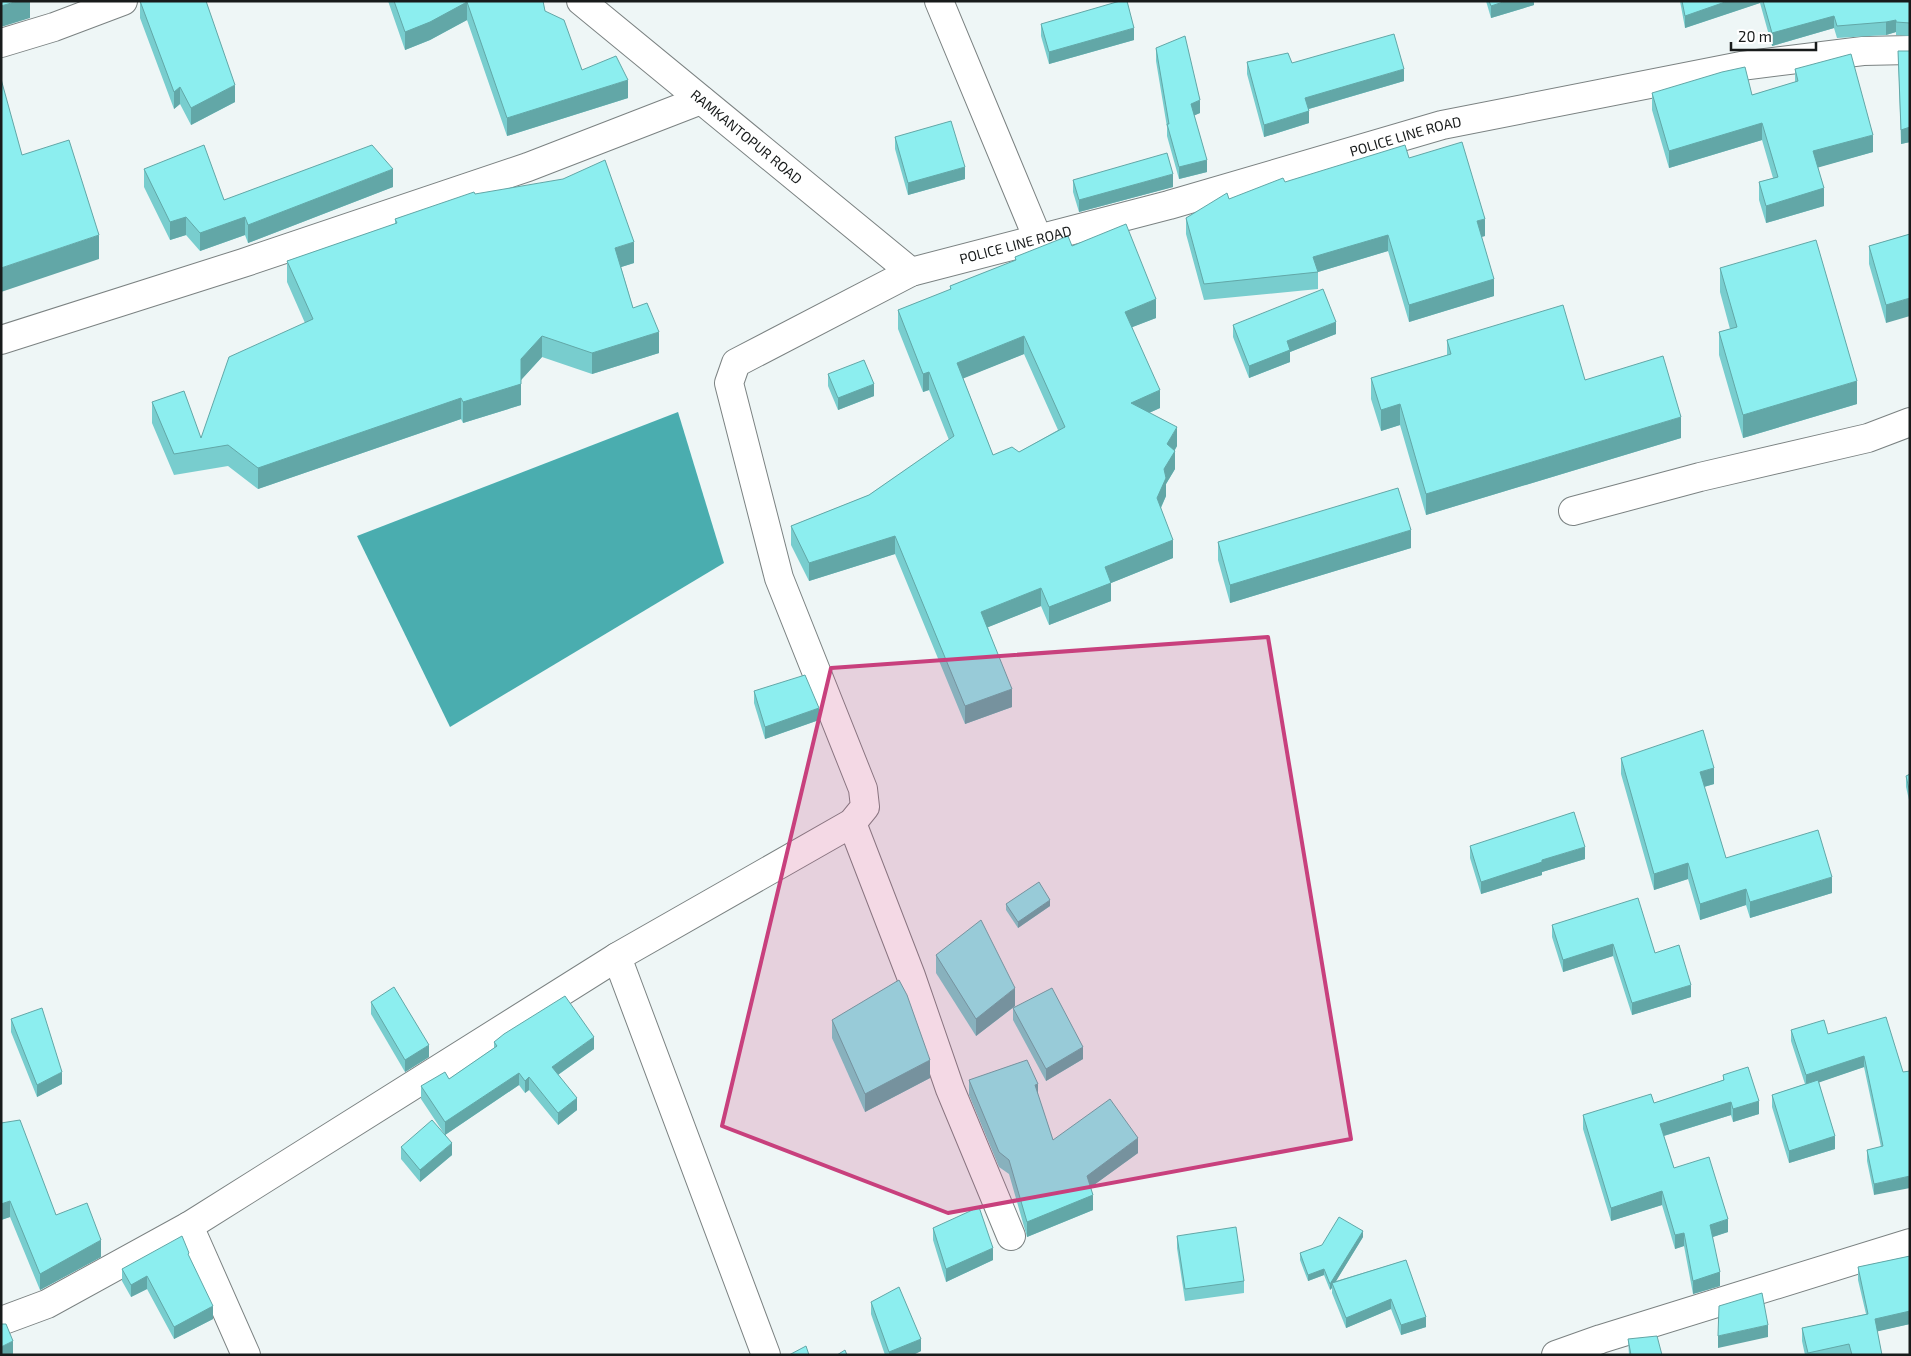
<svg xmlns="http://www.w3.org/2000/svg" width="1911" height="1356" viewBox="0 0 1911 1356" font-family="'Exo 2',sans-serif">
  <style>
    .water { fill: #4aadaf }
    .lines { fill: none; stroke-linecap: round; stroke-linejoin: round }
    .minor-casing { stroke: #7b8282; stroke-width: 30 }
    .minor { stroke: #fff; stroke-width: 28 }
    .wall { fill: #78cdce; fill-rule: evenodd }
    .shaded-wall { fill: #62a7a7 }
    .building { fill: #8ceeef; stroke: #62a7a7; fill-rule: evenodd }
    .marked { fill: #c8407d; fill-opacity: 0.2; stroke: #c8407d; stroke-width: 4; stroke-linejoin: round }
    .labels { text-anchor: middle; stroke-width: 4; stroke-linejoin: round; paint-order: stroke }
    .street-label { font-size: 14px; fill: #181b1b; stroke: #fff }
  </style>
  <rect width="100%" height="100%" fill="#eef6f6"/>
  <!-- water -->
  <path class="water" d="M678,412L724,563L450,727L357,536Z"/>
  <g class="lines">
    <!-- minor casing -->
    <g class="minor-casing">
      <g id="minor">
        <path id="s1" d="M581,1L911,272"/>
        <path d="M939,1L1038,239"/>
        <path d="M1,43L54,27L123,1"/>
        <path d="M1,340L243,263L528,167L701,100"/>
        <path d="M1573,511L1700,477L1868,438L1910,422"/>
        <path d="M852,823L911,976L950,1089L1011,1236"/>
        <path d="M189,1226L246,1355"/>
        <path d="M1,1321L47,1304L189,1226L617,957"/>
        <path id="s2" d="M766,1355L617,957L852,823L865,807L863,789L779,578L731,391L729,383L736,363L911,272L1169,205L1442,125L1741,66L1863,51L1910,50"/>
        <path d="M1556,1355L1601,1339L1910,1243"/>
      </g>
    </g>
    <!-- minor -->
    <use href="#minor" class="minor"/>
  </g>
  <!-- wall -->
  <g class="wall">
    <path d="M140,1L235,102L191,125L180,104L174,109L140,18Z"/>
    <path d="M388,1H543L545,11L582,70L628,98L507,136L467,20L430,40L405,50Z"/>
    <path d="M1486,1H1534V5L1491,18Z"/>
    <path d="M1680,1H1910V36L1896,35V32L1886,35L1837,38L1834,28L1772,46L1760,3L1685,28Z"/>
    <path d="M1041,24L1134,40L1049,64L1041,36Z"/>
    <path d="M1156,48L1200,113L1194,115L1207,172L1179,179L1167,136V127L1156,61Z"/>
    <path d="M1898,51H1910V143V142L1901,144Z"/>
    <path d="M1247,62L1292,63L1404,81L1309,109V123L1264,137L1247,74Z"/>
    <path d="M1795,69L1873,152L1818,167L1824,206L1766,223L1759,200V182L1773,178L1762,140L1669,168L1652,110V93L1752,95L1795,82Z"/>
    <path d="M895,137L965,179L908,195L895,149Z"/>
    <path d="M1409,158L1485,236L1481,237L1494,296L1409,322L1388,251L1318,272V289L1204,300L1186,234V218L1229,199Z"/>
    <path d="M144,169L224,200L393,187L248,243L245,235L200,251L186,235L170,240L144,187Z"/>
    <path d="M1073,180L1173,187L1079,212L1073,192Z"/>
    <path d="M475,194L634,263L621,267L633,308L659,353L592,374L542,357L521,380V405L463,423L461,419L258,489L228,466L174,475L152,423V402L201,438L305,323L287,282V261L395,224V219Z"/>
    <path d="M1910,234L1886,323L1869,264V246Z"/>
    <path d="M1072,246L1156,318L1132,327L1160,408L1149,413L1177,446L1175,450V469L1166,484V496L1161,508L1173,558L1111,583V601L1049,625L1041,606L988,627L1012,707L965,724L895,554L809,581L791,545V526L869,495L949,440L929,390L923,392L898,329V310L950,290V286L1015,261V257ZM1024,354L1058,430L1019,452L993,455L963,378Z"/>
    <path d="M1720,268L1857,404L1743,438L1719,355V332L1730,329L1720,292Z"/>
    <path d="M1233,325L1336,334L1290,352V362L1249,378L1233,337Z"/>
    <path d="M1447,340L1585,380L1681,438L1426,515L1400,425L1381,431L1371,399V378L1447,355Z"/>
    <path d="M828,374L874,396L838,410L828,386Z"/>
    <path d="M1218,542L1411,548L1230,603L1218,560Z"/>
    <path d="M754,691L819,720L765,739L754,703Z"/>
    <path d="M1621,758L1714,784L1704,787L1726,858L1832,893L1750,918L1746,905L1700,920L1688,879L1654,890L1621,774Z"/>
    <path d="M1910,774V804L1906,787V776Z"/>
    <path d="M1470,846L1585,859L1542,872V875L1481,894L1470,858Z"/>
    <path d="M1006,904L1050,906L1018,928L1006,910Z"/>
    <path d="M1552,925L1655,953L1691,997L1632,1015L1613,956L1563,972L1552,937Z"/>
    <path d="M936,955L1015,1006L976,1036L936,973Z"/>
    <path d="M371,1002L429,1057L405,1072L371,1014Z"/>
    <path d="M1013,1008L1083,1059L1046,1081L1013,1020Z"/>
    <path d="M11,1019L62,1084L37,1097L11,1032Z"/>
    <path d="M832,1020L930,1078L865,1112L832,1038Z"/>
    <path d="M1791,1030L1828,1034L1903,1072L1874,1195L1867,1161V1150L1881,1147L1864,1067L1819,1082L1835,1149L1789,1163L1772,1107V1095L1805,1084L1791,1041Z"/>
    <path d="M494,1042L594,1049L558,1075L577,1110L558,1125L529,1090L525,1093L519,1085L445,1135L421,1099V1086L449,1079L494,1048Z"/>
    <path d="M1723,1075L1759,1114L1733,1122L1731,1115L1664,1136L1674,1168L1728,1232L1712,1237L1720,1286L1693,1294L1684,1246L1675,1249L1662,1205L1611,1221L1583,1129V1115L1654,1103L1723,1080Z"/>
    <path d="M969,1080L1038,1095L1053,1140L1138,1153L1091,1187L1093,1210L1027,1237L1009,1174L999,1167L969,1095Z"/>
    <path d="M1,1123L56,1215L101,1257L40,1290L10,1217L1,1220Z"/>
    <path d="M401,1147L452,1155L420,1182L401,1159Z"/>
    <path d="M933,1228L993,1260L946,1282L933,1240Z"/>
    <path d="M1177,1236L1244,1281V1293L1185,1301L1177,1248Z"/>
    <path d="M1363,1237L1336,1281L1406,1260L1426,1327L1401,1335L1391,1309L1346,1328L1332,1293V1288L1330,1290L1324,1275L1308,1281L1300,1260V1253Z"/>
    <path d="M189,1256L213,1319L174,1339L147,1289L131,1297L122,1281V1269Z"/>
    <path d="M1910,1256V1324L1877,1331L1882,1355H1805L1802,1341V1328L1866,1314L1858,1280V1267Z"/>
    <path d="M871,1302L921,1351L913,1355H885L871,1314Z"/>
    <path d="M1628,1339L1662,1355H1629Z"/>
  </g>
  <!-- shaded-wall -->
  <g class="shaded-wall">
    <path d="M18,1H30V18L1,27V6Z"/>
    <path d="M1506,1H1534V5L1491,18V6Z"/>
    <path d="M1728,1H1760V3L1685,28V16Z"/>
    <path d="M467,2V20L430,40L405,50V32Z"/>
    <path d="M1834,16V28L1772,46V33Z"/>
    <path d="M1896,20V32L1886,35V22Z"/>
    <path d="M1134,28V40L1049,64V52Z"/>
    <path d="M1404,69V81L1305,110V98Z"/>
    <path d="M628,80V98L507,136V118Z"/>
    <path d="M235,85V102L191,125V108Z"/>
    <path d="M180,87V104L174,109V92Z"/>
    <path d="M1200,100V113L1191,117V104Z"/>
    <path d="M1309,111V123L1264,137V125Z"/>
    <path d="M1762,123V140L1669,168V151Z"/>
    <path d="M1910,127V142L1901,144V130Z"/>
    <path d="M1873,135V152L1813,169V151Z"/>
    <path d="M1207,160V172L1179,179V167Z"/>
    <path d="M965,167V179L908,195V183Z"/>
    <path d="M393,169V187L248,243V225Z"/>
    <path d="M1173,174V187L1079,212V200Z"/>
    <path d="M1824,188V206L1766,223V206Z"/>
    <path d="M186,217V235L170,240V222Z"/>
    <path d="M245,217V235L200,251V233Z"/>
    <path d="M1485,219V236L1477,238V221Z"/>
    <path d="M99,235V259L1,292V268Z"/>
    <path d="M1388,235V251L1318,272L1313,257Z"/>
    <path d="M634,242V263L615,269V248Z"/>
    <path d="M1494,279V296L1409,322V305Z"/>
    <path d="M1910,298V316L1886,323V305Z"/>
    <path d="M1156,299V318L1125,330V312Z"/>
    <path d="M1336,322V334L1290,352V362L1249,378V366L1287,341Z"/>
    <path d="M659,332V353L592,374V353Z"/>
    <path d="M542,336V357L521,380V405L463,423V402L521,359Z"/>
    <path d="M1024,336V354L957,381V363Z"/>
    <path d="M929,372V390L923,392V374Z"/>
    <path d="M1857,381V404L1743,438V415Z"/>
    <path d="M874,384V396L838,410V398Z"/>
    <path d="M1160,390V408L1131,421V403Z"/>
    <path d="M461,398V419L258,489V468Z"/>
    <path d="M1400,404V425L1381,431V410Z"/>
    <path d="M1681,417V438L1426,515V494Z"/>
    <path d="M1177,427V446L1167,462V444Z"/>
    <path d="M1175,451V469L1166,484V496L1157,516V498L1164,469Z"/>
    <path d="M1411,530V548L1230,603V585Z"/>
    <path d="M895,536V554L809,581V563Z"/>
    <path d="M1173,540V558L1111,583V601L1049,625V607L1105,567Z"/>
    <path d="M1041,588V606L981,630V612Z"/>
    <path d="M1012,689V707L965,724V706Z"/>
    <path d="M819,708V720L765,739V727Z"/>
    <path d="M1714,768V784L1700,788V772Z"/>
    <path d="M1585,847V859L1542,872V875L1481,894V882L1542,860Z"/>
    <path d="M1688,863V879L1654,890V874Z"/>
    <path d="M1832,877V893L1750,918V902Z"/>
    <path d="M1746,889V905L1700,920V904Z"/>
    <path d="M1050,900V906L1018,928V922Z"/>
    <path d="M1613,944V956L1563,972V960Z"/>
    <path d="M1691,985V997L1632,1015V1003Z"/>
    <path d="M1015,988V1006L976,1036V1019Z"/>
    <path d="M594,1037V1049L552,1079V1067Z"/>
    <path d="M429,1045V1057L405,1072V1060Z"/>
    <path d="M1083,1047V1059L1046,1081V1069Z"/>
    <path d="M1864,1056V1067L1806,1087V1075Z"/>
    <path d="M930,1060V1078L865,1112V1094Z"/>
    <path d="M62,1072V1084L37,1097V1085Z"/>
    <path d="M519,1073V1085L445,1135V1122Z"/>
    <path d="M529,1077V1090L525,1093V1081Z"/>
    <path d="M1038,1084V1099L1035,1085Z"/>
    <path d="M577,1098V1110L558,1125V1113Z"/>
    <path d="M1759,1101V1114L1733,1122V1109Z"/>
    <path d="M1731,1102V1115L1660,1137V1124Z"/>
    <path d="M1835,1136V1149L1789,1163V1151Z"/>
    <path d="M1138,1138V1153L1087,1190V1176Z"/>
    <path d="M452,1143V1155L420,1182V1170Z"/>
    <path d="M1910,1176V1188L1874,1195V1184Z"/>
    <path d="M1662,1191V1205L1611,1221V1208Z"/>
    <path d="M1093,1195V1210L1027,1237V1222Z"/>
    <path d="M10,1201V1217L1,1220V1204Z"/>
    <path d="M1728,1219V1232L1710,1238V1225Z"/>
    <path d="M1363,1231V1237L1333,1286L1332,1283V1288L1330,1290V1284Z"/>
    <path d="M1684,1233V1246L1675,1249V1235Z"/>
    <path d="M101,1240V1257L40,1290V1274Z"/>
    <path d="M993,1248V1260L946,1282V1269Z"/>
    <path d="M1324,1269V1275L1308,1281V1275Z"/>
    <path d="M1720,1272V1286L1693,1294V1281Z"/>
    <path d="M147,1276V1289L131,1297V1285Z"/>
    <path d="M1391,1299V1309L1346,1328V1318Z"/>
    <path d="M213,1306V1319L174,1339V1327Z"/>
    <path d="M1910,1311V1324L1875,1332V1319Z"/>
    <path d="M1426,1317V1327L1401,1335V1325Z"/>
    <path d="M1768,1325V1337L1718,1348V1336Z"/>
    <path d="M921,1339V1351L913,1355H889V1352Z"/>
    <path d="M13,1341V1354L11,1355H1V1347Z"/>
  </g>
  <!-- building -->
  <g class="building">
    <path d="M1,1H18L1,6Z"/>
    <path d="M140,1H206L235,85L191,108L180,87L174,92Z"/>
    <path d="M394,1H543L545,11L564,20L582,70L616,56L628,80L507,118L467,2L430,22L405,32Z"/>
    <path d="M1120,1H1127L1134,28L1049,52L1041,24Z"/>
    <path d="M1489,1H1506L1491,6Z"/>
    <path d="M1682,1H1728L1685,16Z"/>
    <path d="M1763,1H1910V23L1896,22V20L1886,22L1837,26L1834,16L1772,33Z"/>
    <path d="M1394,34L1404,69L1305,98L1309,111L1264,125L1247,62L1288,53L1292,63Z"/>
    <path d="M1185,36L1200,100L1191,104L1207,160L1179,167L1167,124H1169L1156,48Z"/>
    <path d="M1898,51H1910V128V127L1901,130Z"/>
    <path d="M1851,54L1873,135L1813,151L1824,188L1766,206L1759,182L1778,177L1762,123L1669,151L1652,93L1722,72L1745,67L1752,95L1798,81L1795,69Z"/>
    <path d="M1,79L22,155L69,140L99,235L1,268Z"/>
    <path d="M951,121L965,167L908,183L895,137Z"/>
    <path d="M1462,142L1485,219L1477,221L1494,279L1409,305L1388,235L1313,257L1318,272L1204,284L1186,218L1227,193L1229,199L1283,178L1285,182L1405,145L1409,158Z"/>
    <path d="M204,145L224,200L372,145L393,169L248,225L245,217L200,233L186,217L170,222L144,169Z"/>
    <path d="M1167,153L1173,174L1079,200L1073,180Z"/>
    <path d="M605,160L634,242L615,248L633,308L647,303L659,332L592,353L542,336L521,359V384L463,402L461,398L258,468L228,445L174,454L152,402L184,391L201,438L229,357L313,319L287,261L397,223L395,219L474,192L475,194L563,179Z"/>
    <path d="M1126,224L1156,299L1125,312L1160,390L1131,403L1177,427L1167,444L1175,451L1164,469L1166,478L1157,498L1173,540L1105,567L1111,583L1049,607L1041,588L981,612L1012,689L965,706L895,536L809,563L791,526L869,495L954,436L929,372L923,374L898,310L951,289L950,286L1016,260L1015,257L1068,236L1072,246ZM1024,336L1065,427L1019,452L1012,447L993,455L957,363Z"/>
    <path d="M1910,234V298L1886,305L1869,246Z"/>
    <path d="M1816,240L1857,381L1743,415L1719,332L1737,327L1720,268Z"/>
    <path d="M1323,289L1336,322L1287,341L1290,350L1249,366L1233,325Z"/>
    <path d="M1563,305L1585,380L1663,356L1681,417L1426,494L1400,404L1381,410L1371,378L1451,354L1447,340Z"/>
    <path d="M864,360L874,384L838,398L828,374Z"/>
    <path d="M1398,488L1411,530L1230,585L1218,542Z"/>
    <path d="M805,675L819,708L765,727L754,691Z"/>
    <path d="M1703,730L1714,768L1700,772L1726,858L1818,830L1832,877L1750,902L1746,889L1700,904L1688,863L1654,874L1621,758Z"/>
    <path d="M1910,774V793L1906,776Z"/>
    <path d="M1574,812L1585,847L1542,860V862L1481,882L1470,846Z"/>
    <path d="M1039,882L1050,900L1018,922L1006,904Z"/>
    <path d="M1638,898L1655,953L1679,945L1691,985L1632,1003L1613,944L1563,960L1552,925Z"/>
    <path d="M981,920L1015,988L976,1019L936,955Z"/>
    <path d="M899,980L907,995L930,1060L865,1094L832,1020Z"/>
    <path d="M394,987L429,1045L405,1060L371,1002Z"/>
    <path d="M1052,988L1083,1047L1046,1069L1013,1008Z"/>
    <path d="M565,996L594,1037L552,1067L577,1098L558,1113L529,1077L525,1081L519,1073L445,1122L421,1086L445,1072L449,1079L497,1046L494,1042L504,1034Z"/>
    <path d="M42,1008L62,1072L37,1085L11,1019Z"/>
    <path d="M1886,1017L1903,1072L1910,1071V1176L1874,1184L1867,1150L1883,1146L1864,1056L1806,1075L1791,1030L1824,1020L1828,1034Z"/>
    <path d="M1027,1060L1038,1084L1035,1085L1053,1140L1110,1099L1138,1138L1087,1176L1093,1195L1027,1222L1009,1160L999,1152L969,1080Z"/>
    <path d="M1748,1067L1759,1101L1733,1109L1731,1102L1660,1124L1674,1168L1709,1157L1728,1219L1710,1225L1720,1272L1693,1281L1684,1233L1675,1235L1662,1191L1611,1208L1583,1115L1651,1094L1654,1103L1724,1080L1723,1075Z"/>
    <path d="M1818,1080L1835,1136L1789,1151L1772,1095Z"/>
    <path d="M20,1120L56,1215L87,1203L101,1240L40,1274L10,1201L1,1204V1123Z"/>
    <path d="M432,1120L452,1143L420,1170L401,1147Z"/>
    <path d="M979,1207L993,1248L946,1269L933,1228Z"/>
    <path d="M1339,1217L1363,1231L1330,1284L1324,1269L1308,1275L1300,1253L1322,1245Z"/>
    <path d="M1236,1227L1244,1281L1185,1289L1177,1236Z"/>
    <path d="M182,1236L189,1253L188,1254L213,1306L174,1327L147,1276L131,1285L122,1269Z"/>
    <path d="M1910,1256V1311L1875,1319L1882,1355H1852L1849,1344L1808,1353L1802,1328L1868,1314L1858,1267Z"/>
    <path d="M1406,1260L1426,1317L1401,1325L1391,1299L1346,1318L1332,1283Z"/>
    <path d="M899,1287L921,1339L889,1352L871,1302Z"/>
    <path d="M1762,1293L1768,1325L1718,1336L1719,1306Z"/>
    <path d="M1,1324H6L13,1341L1,1347Z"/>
    <path d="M1657,1336L1662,1355H1631L1628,1339Z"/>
    <path d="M806,1346L809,1355H789Z"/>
    <path d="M845,1350L847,1355H837Z"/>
  </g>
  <!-- marked area -->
  <path class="marked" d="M1268,637L1351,1139L948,1213L722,1126L831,668Z"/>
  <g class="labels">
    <!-- street labels -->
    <g class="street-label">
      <text dy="5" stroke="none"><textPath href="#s1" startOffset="214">RAMKANTOPUR ROAD</textPath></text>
      <text dy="5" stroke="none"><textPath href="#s2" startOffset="1894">POLICE LINE ROAD</textPath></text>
      <text dy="5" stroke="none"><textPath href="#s2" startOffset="1489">POLICE LINE ROAD</textPath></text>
    </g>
  </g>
  <!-- border -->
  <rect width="1911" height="1356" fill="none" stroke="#181b1b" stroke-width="5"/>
  <!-- scale -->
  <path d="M1731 42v8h85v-8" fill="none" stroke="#181b1b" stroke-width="2.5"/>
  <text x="1738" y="42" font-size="15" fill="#181b1b" stroke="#ffffff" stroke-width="4" paint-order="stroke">20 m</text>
</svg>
